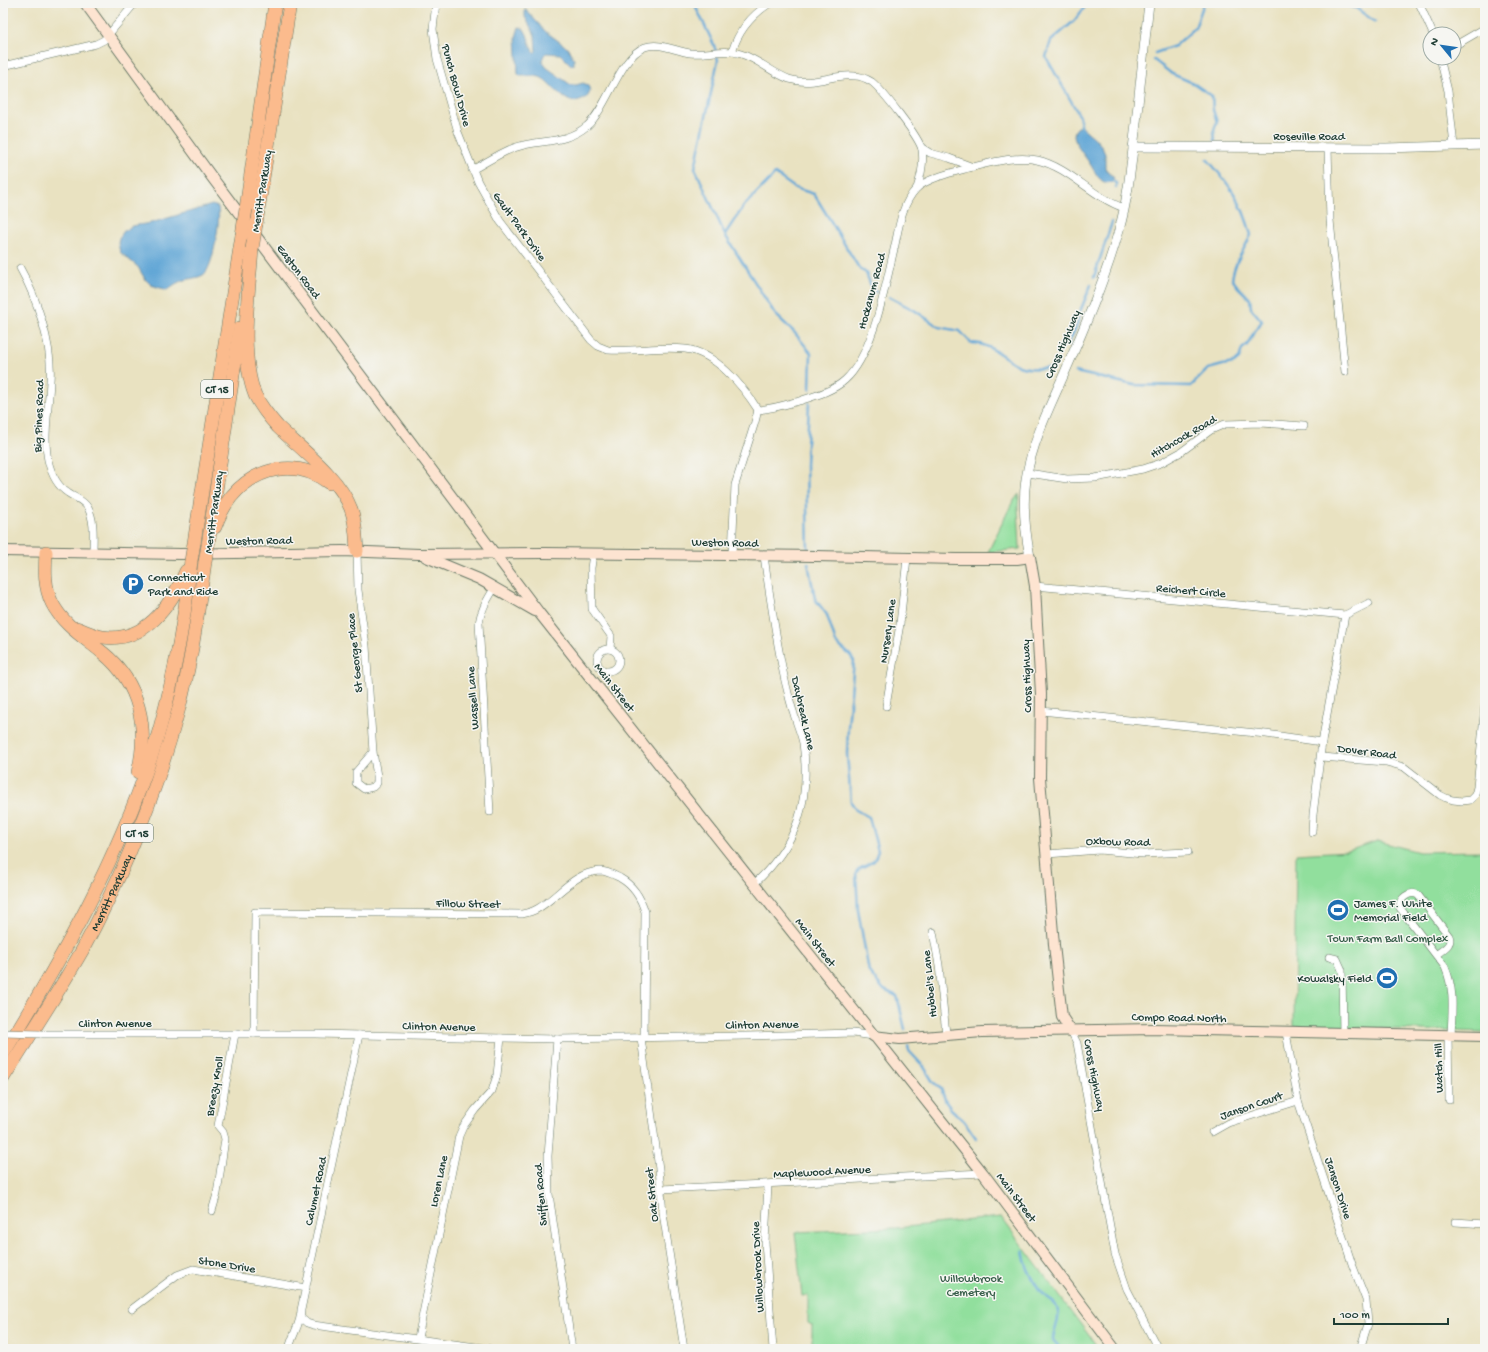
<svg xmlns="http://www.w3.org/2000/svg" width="1488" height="1352" viewBox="0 0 1488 1352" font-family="'Gochi Hand',sans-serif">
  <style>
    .green { fill: #91df9d; stroke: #588e68 }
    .water { fill: #60a6d6; stroke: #407285 }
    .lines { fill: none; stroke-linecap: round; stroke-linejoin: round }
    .stream { stroke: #60a6d6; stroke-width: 2.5 }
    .minor-casing { stroke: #667765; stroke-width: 8 }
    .tertiary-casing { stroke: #667765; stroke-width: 10 }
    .secondary-casing { stroke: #667765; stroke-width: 12 }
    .motorway-casing { stroke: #667765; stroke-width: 14 }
    .minor { stroke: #fff; stroke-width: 7 }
    .tertiary { stroke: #fff; stroke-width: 9 }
    .secondary { stroke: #fde4d1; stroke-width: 10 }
    .motorway { stroke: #fbbb8d; stroke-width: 13 }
    .minor-bridge-casing { stroke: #667765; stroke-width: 8; stroke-linecap: butt }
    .motorway-bridge-casing { stroke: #667765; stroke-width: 14; stroke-linecap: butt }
    .minor-bridge { stroke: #fff; stroke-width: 7 }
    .motorway-bridge { stroke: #fbbb8d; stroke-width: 13 }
    .labels { text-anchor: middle; stroke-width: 3; stroke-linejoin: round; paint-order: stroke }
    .shield { fill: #f6f6f2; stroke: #60746d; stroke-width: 1 }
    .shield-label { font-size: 11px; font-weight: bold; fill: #1f3d34 }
    .street-label { font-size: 12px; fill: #1f3d34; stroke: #f6f6f2 }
    .poi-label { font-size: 12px; fill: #1f3d34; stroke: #f6f6f2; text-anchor: start }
    .park-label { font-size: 12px; fill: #365d49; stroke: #f6f6f2 }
  </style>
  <rect width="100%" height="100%" fill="#f6f6f2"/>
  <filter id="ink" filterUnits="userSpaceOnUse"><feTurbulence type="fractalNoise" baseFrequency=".025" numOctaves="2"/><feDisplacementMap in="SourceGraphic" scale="8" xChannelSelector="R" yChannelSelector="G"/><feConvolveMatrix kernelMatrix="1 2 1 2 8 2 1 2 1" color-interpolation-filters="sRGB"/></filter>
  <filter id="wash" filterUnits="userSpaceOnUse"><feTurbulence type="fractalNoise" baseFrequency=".012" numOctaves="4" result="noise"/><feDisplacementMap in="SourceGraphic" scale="16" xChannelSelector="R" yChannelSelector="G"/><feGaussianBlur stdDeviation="0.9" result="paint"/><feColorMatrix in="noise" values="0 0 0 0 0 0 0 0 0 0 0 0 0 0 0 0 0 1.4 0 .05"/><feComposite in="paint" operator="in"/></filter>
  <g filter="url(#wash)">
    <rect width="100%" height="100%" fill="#e9e2c1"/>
    <!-- green -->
    <g class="green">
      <path d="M1019,494L1018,507L1020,549L988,552L1012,503Z"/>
      <path d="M1377,841L1419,852L1485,851V1032L1294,1026L1296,854L1348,851Z"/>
      <path d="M1001,1217L1099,1349H812V1325L808,1323V1295L802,1296L795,1232L896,1228Z"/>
    </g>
    <!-- water -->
    <g class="water">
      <path d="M525,9L546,32L564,45L571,52L574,60V65H571L560,54L546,53L544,55L542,60L546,67L571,85H576L583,83L588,85L590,91C589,95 587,98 582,100C566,108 554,85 542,78C536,75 527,76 520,76L518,74L516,37L519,27L524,29C529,36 529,46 534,53L536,51L535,35L525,17Z"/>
      <path d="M1078,127H1082L1097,140L1102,147L1105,154V168L1114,178L1111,182L1106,183C1097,179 1095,171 1090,164C1085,155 1066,137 1078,127Z"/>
      <path d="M212,205L218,207C221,218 213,270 203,275C198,278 191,278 185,280C179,281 172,286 167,290L151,285L145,279L138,267L120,252L118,243L119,238L124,231L132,226L151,223Z"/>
    </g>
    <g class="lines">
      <!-- stream -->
      <g class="stream">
        <path d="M694,3L714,45L718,60L695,168L725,235L775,314L794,332L811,353L810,390"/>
        <path d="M1344,3L1346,5L1356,8L1375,22"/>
        <path d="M1155,53L1175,46L1195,28L1204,3"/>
        <path d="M1154,60L1172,74L1193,83L1212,96L1213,110L1217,122L1214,130L1215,141"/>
        <path d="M1082,130L1079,115L1046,57L1051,41L1074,21L1088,3"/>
        <path d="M1111,180L1116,183V187"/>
        <path d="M725,234L744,206L775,174L795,188L814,194L835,228L848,250L859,268L866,273L872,288L876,292"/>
        <path d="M1094,277L1112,222"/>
        <path d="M889,297L914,310L939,327L960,331L971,343C991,343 1003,358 1019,366C1028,370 1041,368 1051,368"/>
        <path d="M1069,345L1070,340L1077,325L1079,314L1091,285"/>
        <path d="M1075,372L1134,385L1191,386L1208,369L1223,365L1234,363L1239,359L1242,349L1247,345L1254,332L1262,321L1251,308L1250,299L1238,287L1232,279C1234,263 1244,250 1251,235C1242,201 1230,185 1207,159"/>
        <path d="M808,549L806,465L809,403"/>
        <path d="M808,563L815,599L827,615L836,643L850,655L854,661L848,727L847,754L851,802L856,810L869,817L878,851L874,861L859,869L856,873L858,910L869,972L884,990L897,996L905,1029"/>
        <path d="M908,1046L909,1051L924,1067L933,1082L941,1089L946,1102L951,1109L964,1121L976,1138"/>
        <path d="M1023,1251C1025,1265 1030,1274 1037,1286C1040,1289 1042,1294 1045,1296C1051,1303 1056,1300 1058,1312C1060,1323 1053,1330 1053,1340L1061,1349"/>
      </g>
    </g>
  </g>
  <g filter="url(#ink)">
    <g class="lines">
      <!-- minor casing -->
      <g class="minor-casing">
        <g id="minor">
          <path d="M436,3L433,29L437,59L458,132L478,182L500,221L591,340L598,346L608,350C634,352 660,346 685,349C715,352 743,386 758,410"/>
          <path d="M1419,3L1433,34"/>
          <path d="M1454,46L1485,28"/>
          <path d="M732,52C738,31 752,15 770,3"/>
          <path d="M1440,58L1448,91L1454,146"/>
          <path d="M3,66L96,44L104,40L135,3"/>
          <path d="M922,148L930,153L949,158L973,167"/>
          <path d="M1328,148L1330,220L1345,372"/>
          <path d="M472,170C489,161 505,149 524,145C547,140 568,142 587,126C608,107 620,56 645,47C660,42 675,51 690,53C707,55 724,48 741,54C758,59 772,73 789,79C814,87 833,73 855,76C861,76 867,79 872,82C882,90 920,138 922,150C924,162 921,176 917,188"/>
          <path d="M20,268C37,298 53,346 50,381C49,406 43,437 48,460C51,473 57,486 68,493C75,498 84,500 88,508C95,521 93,538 93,553"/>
          <path d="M1028,473L1067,479L1095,478L1143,469L1161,463L1181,452L1211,430L1225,424L1261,423L1304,426"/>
          <path d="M357,551L358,590L366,646L373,752L377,776V783L373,787L364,789L356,783V772L373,752"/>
          <path d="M593,554L591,568L592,609L611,636L610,649"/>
          <path d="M732,555L735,485L755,422L758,410C772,409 785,405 799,401C815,396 833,391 845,380C874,354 886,282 895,245C899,226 902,204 916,189C927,178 954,172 969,168C990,163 1016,155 1037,160C1069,167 1092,197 1124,208"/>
          <path d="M1035,586L1345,615L1369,603"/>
          <circle cx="608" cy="660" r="11"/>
          <path d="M886,706L900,624L907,558"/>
          <path d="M1041,711L1266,734L1322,742"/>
          <path d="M1321,757L1386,762L1404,767L1440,795L1446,798L1453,800L1462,801L1470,800L1475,795L1477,787L1485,705"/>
          <path d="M490,812L479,623C481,609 488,599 495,587"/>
          <path d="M1312,832L1313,815L1322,742L1345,615"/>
          <path d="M1047,854L1099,850L1143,854L1188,852"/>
          <path d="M754,884C798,844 811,801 803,743C801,733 796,723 794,714C790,703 788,692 785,681C776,640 770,598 764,556"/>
          <path d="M933,932L939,965L946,1034"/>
          <path d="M1436,955C1443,949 1453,945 1449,936L1418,895C1410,890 1398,899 1400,908L1445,967C1455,991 1452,1010 1451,1035"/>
          <path d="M1329,957L1337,959L1342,970L1343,1033"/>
          <path d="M1071,1031L1077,1043L1115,1254L1127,1289L1158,1349"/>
          <path d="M1286,1032L1298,1101L1352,1264L1366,1300L1368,1324L1360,1349"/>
          <path d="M40,1034H315L557,1039L747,1036L853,1033L873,1036"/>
          <path d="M254,1034L255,912L522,914C527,913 532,912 537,909C557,898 574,872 600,871C607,871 614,875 620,878C634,886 641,898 645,912L644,1038"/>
          <path d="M1448,1035L1449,1100"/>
          <path d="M641,1038L659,1169L663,1213L684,1349"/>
          <path d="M557,1039L548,1156L549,1194L572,1349"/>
          <path d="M1212,1132L1228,1123L1298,1101"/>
          <path d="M768,1185L765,1242L773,1349"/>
          <path d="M661,1189L983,1173"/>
          <path d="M212,1211L217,1194L225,1139L223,1132L218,1126L235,1034"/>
          <path d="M1455,1222L1485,1224"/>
          <path d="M132,1309L177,1275L193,1269L306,1288"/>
          <path d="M301,1318L307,1323L313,1325L491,1349"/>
          <path d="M418,1338L459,1136L463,1127L475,1110L492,1091L497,1075L501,1038"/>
          <path d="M289,1349C292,1335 301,1324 301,1310L359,1035"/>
        </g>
      </g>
      <!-- tertiary casing -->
      <g class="tertiary-casing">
        <g id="tertiary">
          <path d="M1133,147L1386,148L1485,145"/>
          <path d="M1030,557C1025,531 1022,506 1026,479C1032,442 1050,406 1065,372C1085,326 1105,279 1119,230C1128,199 1131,165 1135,132C1140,89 1144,46 1149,3"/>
        </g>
      </g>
      <!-- secondary casing -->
      <g class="secondary-casing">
        <g id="secondary">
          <path d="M85,3L211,176L540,614L983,1173L1115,1349"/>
          <path d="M3,551L181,554L342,551L419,554L545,553L816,556L957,559H1017L1030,557L1035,586L1037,624L1041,694L1040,778L1054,945L1062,1017L1071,1031"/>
          <path d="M426,557L479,579L535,611"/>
          <path d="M873,1036L900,1039L982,1032L1154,1029L1485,1036"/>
        </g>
      </g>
      <!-- motorway casing -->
      <g class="motorway-casing">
        <g id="motorway">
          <path d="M246,209L275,3"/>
          <path d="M256,224L290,3"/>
          <path d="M252,249C249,292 239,354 255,395C261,407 269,417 278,427C302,450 339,477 351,509C356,522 356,537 357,551"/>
          <path d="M215,527C219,516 224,506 231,497C256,467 297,458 329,483"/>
          <path d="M194,543L242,235"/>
          <path d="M208,545L240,328"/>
          <path d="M46,552C45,569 44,587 52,603C63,625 85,638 103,653C140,683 149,729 138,772"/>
          <path d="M76,628C85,631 93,635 103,637C145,643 171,605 186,571"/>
          <path d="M3,1054C63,957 119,857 154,748C173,687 184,624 191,561"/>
          <path id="s1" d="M3,1078C30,1035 58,993 83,949C124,873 157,791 179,708C192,660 198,610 205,562"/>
        </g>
      </g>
      <!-- minor -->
      <use href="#minor" class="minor"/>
      <!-- tertiary -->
      <use href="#tertiary" class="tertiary"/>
      <!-- secondary -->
      <use href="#secondary" class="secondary"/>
      <!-- motorway -->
      <use href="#motorway" class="motorway"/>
      <!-- minor-bridge casing -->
      <g class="minor-bridge-casing">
        <path id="minor-bridge" d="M3,1033L40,1034"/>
      </g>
      <!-- motorway-bridge casing -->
      <g class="motorway-bridge-casing">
        <g id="motorway-bridge">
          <path d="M242,235L246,209"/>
          <path d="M252,249L256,224"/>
          <path d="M191,561L194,543"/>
          <path d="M205,562L208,545"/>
        </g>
      </g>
      <!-- minor-bridge -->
      <use href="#minor-bridge" class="minor-bridge"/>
      <!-- motorway-bridge -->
      <use href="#motorway-bridge" class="motorway-bridge"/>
    </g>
  </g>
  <!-- icons -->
  <defs>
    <g id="parking-disc" transform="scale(1.15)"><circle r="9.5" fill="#1f6fb2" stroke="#f6f6f2"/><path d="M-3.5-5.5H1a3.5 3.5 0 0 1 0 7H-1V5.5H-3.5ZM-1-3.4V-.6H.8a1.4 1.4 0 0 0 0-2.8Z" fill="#fff"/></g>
    <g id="stadium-disc" transform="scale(1.15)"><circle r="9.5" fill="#1f6fb2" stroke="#f6f6f2"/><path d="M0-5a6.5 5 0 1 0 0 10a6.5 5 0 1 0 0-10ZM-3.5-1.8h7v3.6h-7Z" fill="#fff"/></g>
  </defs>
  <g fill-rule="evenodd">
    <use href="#parking-disc" x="133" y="584"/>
    <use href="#stadium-disc" x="1338" y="910"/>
    <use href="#stadium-disc" x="1387" y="978"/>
  </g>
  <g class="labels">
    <!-- shield labels -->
    <g class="shield">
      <rect x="201" y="380" width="32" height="18" rx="3"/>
      <rect x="121" y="824" width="32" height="18" rx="3"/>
    </g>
    <g class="shield-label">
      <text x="217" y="393">CT 15</text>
      <text x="137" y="837">CT 15</text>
    </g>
    <!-- street labels -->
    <g class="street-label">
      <text transform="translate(457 85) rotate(75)" y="4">Punch Bowl Drive</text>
      <text x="1309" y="140">Roseville Road</text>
      <text transform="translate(261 191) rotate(-81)" y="4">Merritt Parkway</text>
      <text transform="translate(520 226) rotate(54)" y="4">Gault Park Drive</text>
      <text transform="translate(299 271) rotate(53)" y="4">Easton Road</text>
      <text transform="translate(871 291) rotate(-75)" y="4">Hockanum Road</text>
      <text transform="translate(1062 344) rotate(-67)" y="4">Cross Highway</text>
      <text transform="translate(38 416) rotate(-88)" y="4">Big Pines Road</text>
      <text transform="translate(1183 436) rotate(-30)" y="4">Hitchcock Road</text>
      <text transform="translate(213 512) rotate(-82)" y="4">Merritt Parkway</text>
      <text transform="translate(259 540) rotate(-1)" y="4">Weston Road</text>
      <text transform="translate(725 542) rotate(1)" y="4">Weston Road</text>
      <text transform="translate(1191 590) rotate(5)" y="4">Reichert Circle</text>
      <text transform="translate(887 631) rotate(-82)" y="4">Nursery Lane</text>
      <text transform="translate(354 653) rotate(-96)" y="4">St George Place</text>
      <text transform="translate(1026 676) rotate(-92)" y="4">Cross Highway</text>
      <text transform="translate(615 687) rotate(52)" y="4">Main Street</text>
      <text transform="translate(472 698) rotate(-94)" y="4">Wassell Lane</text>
      <text transform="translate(804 713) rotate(77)" y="4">Daybreak Lane</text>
      <text transform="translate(1367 751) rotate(7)" y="4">Dover Road</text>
      <text transform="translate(1118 841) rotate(1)" y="4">Oxbow Road</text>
      <text dy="4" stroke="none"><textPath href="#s1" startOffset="215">Merritt Parkway</textPath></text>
      <text transform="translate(468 903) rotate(1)" y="4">Fillow Street</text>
      <text transform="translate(816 942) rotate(52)" y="4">Main Street</text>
      <text transform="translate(929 984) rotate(-96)" y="4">Hubbel's Lane</text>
      <text transform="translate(1179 1017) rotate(1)" y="4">Compo Road North</text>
      <text x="115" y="1027">Clinton Avenue</text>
      <text transform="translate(762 1024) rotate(-1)" y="4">Clinton Avenue</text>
      <text transform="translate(439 1026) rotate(1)" y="4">Clinton Avenue</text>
      <text transform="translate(1438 1068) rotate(-91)" y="4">Watch Hill</text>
      <text transform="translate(1095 1075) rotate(79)" y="4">Cross Highway</text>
      <text transform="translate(214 1086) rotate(-80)" y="4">Breezy Knoll</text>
      <text transform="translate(1251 1105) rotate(-19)" y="4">Janson Court</text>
      <text transform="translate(822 1171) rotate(-3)" y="4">Maplewood Avenue</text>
      <text transform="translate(438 1181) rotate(-78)" y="4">Loren Lane</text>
      <text transform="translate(1339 1188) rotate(72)" y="4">Janson Drive</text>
      <text transform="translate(315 1191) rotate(-78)" y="4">Calumet Road</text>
      <text transform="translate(540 1195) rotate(-95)" y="4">Sniffen Road</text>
      <text transform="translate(651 1195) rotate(-96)" y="4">Oak Street</text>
      <text transform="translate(1017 1197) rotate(53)" y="4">Main Street</text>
      <text transform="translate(227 1264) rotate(9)" y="4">Stone Drive</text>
      <text transform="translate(757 1267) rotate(-93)" y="4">Willowbrook Drive</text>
    </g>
    <!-- poi labels -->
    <g class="poi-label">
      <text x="148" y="581">Connecticut<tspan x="148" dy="14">Park and Ride</tspan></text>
      <text x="1354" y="907">James F. White<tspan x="1354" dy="14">Memorial Field</tspan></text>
      <text x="1372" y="982" text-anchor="end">Kowalsky Field</text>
    </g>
    <!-- park labels -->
    <g class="park-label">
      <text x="1388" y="942">Town Farm Ball Complex</text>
      <text x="971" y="1282">Willowbrook<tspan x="971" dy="14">Cemetery</tspan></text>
    </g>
  </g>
  <!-- margin -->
  <rect width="1488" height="1352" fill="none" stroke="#f6f6f2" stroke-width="16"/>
  <!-- north arrow -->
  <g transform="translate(1442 46) rotate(299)"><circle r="19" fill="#f6f6f2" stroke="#a0aca6"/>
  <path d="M0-3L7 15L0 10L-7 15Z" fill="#1f6fb2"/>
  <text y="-6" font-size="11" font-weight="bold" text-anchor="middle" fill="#1f3d34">N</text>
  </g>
  <!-- scale -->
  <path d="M1334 1318v6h114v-6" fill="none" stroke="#1f3d34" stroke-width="2"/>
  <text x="1340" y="1318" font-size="12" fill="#1f3d34" stroke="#f6f6f2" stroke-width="3" paint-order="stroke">100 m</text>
</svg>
